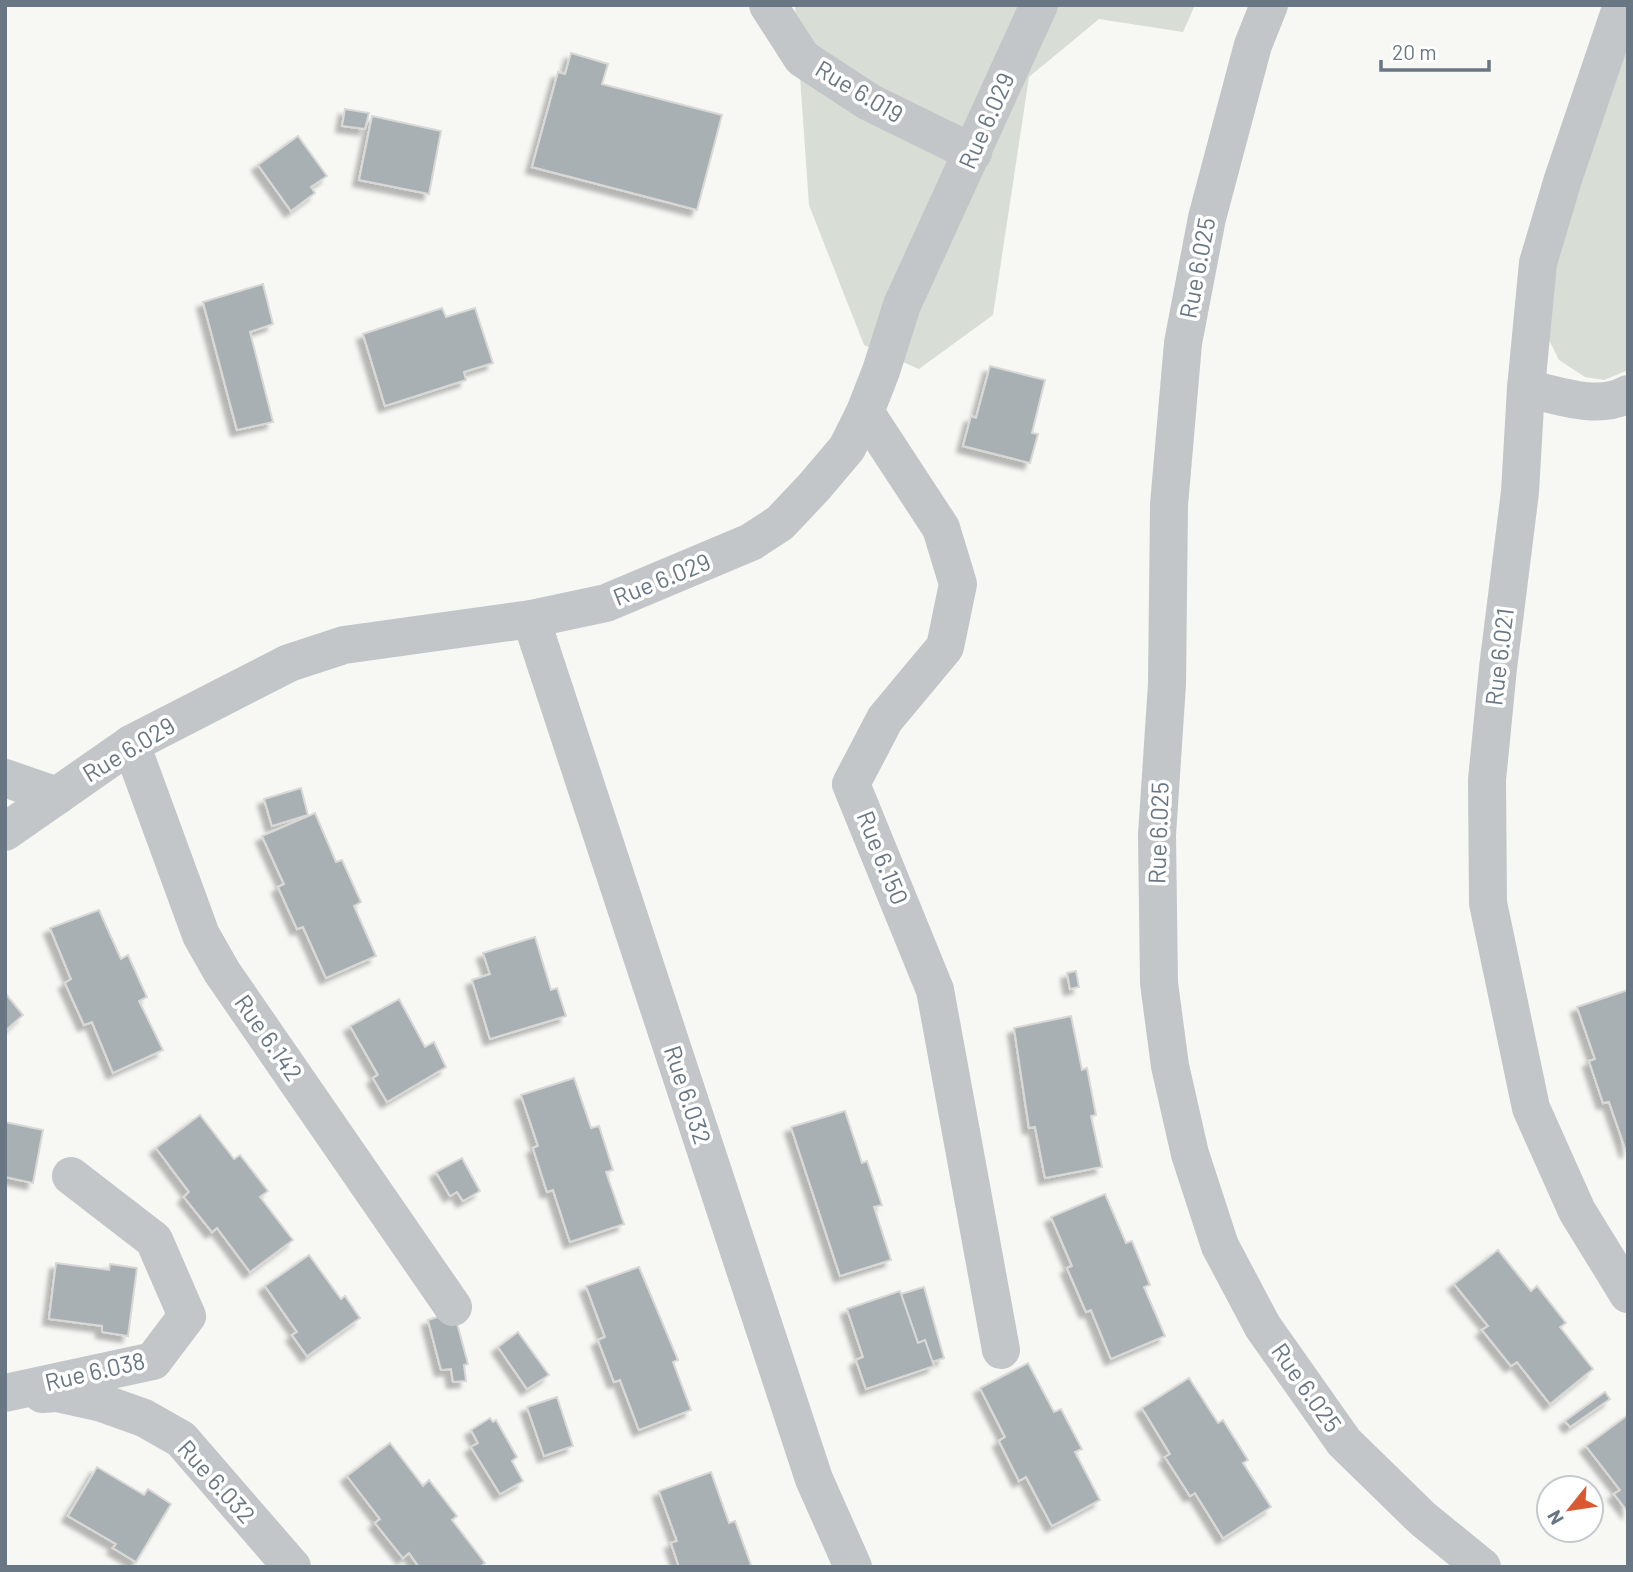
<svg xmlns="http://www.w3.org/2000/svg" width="1633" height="1572" viewBox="0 0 1633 1572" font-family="Barlow,sans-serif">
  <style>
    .green { fill: #d8ded5 }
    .building { fill: #a8b0b4; stroke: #d8d8d6; stroke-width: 2; filter: url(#shadow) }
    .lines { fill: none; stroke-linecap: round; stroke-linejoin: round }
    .minor { stroke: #c2c6c9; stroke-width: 38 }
    .labels { text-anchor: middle; stroke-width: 7; stroke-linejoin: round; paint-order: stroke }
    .street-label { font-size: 24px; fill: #687783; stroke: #fff }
  </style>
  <defs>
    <filter id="shadow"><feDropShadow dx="-6" dy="6" stdDeviation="2" flood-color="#0004"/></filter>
  </defs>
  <rect width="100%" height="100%" fill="#f7f7f4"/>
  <!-- green -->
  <g class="green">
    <path d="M795,5H1195L1183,32L1099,19L1029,77L993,315L919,369L864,345L809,205Z"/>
    <path d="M1628,30V370L1604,380L1585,377L1559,360L1549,340L1551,248Z"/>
  </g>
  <!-- building -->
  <g class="building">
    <path d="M571,53L608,64L602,84L722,115L697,210L532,167L558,72L565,74Z"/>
    <path d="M345,109L369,113L365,129L342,126Z"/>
    <path d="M372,116L441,131L429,194L359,180Z"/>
    <path d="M298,136L327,176L311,187L315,193L291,211L258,165Z"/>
    <path d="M263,284L273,324L250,332L273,422L237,430L203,302Z"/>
    <path d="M442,308L446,317L475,308L493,363L464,372L466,380L385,406L363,334Z"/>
    <path d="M990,366L1045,380L1032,433L1038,434L1030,463L963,446L971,416L976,418Z"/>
    <path d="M301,788L308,815L272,826L264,799Z"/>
    <path d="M315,813L336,862L342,860L361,902L354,906L376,956L326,978L303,927L297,929L278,887L284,884L262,836Z"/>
    <path d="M99,910L121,959L128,955L147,997L139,1001L163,1050L113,1073L92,1022L84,1025L65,983L71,979L50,928Z"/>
    <path d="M535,937L551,990L557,988L566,1016L490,1039L472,980L490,974L483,953Z"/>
    <path d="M1076,971L1079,987L1070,989L1067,973Z"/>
    <path d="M1628,990V1151H1626L1609,1102L1603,1103L1589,1061L1595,1059L1577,1007Z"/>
    <path d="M6,994L23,1015L5,1031V995Z"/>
    <path d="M399,999L425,1047L434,1042L446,1067L387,1102L373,1078L378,1075L350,1026Z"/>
    <path d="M1071,1016L1082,1070L1087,1068L1096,1115L1091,1116L1102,1167L1045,1178L1035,1127L1029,1128L1014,1028Z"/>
    <path d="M574,1078L591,1128L599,1126L613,1170L606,1172L624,1224L570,1242L553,1190L547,1192L533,1148L538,1146L521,1095Z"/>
    <path d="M845,1111L862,1163L867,1161L882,1205L874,1207L891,1260L840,1276L791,1127Z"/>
    <path d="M200,1115L234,1159L240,1155L268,1191L260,1197L293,1240L250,1272L217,1228L212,1232L184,1197L189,1192L156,1148Z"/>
    <path d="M5,1122L43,1130L33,1183L5,1177Z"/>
    <path d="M462,1158L480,1191L463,1201L457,1192L450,1196L436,1172Z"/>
    <path d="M1105,1194L1126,1243L1132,1241L1150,1285L1144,1287L1165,1336L1111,1359L1091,1310L1086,1312L1067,1268L1072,1266L1051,1217Z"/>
    <path d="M1498,1250L1531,1291L1537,1286L1566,1323L1560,1327L1593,1369L1550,1404L1517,1362L1511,1366L1482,1330L1488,1326L1454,1284Z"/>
    <path d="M309,1255L341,1299L345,1296L360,1318L307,1356L292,1335L297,1332L265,1286Z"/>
    <path d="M56,1263L109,1270L110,1264L137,1268L128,1336L102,1332V1326L49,1319Z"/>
    <path d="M639,1267L678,1360L673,1362L691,1410L639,1430L620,1380L614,1382L598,1340L605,1337L586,1286Z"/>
    <path d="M924,1287L944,1358L932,1362L925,1340L918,1343L901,1294Z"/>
    <path d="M900,1291L918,1343L925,1340L934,1366L866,1389L856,1360L863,1357L847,1309Z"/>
    <path d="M454,1312L468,1364L464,1365L466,1381L453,1382L451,1369L441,1370L428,1320Z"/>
    <path d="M518,1332L549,1375L527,1389L498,1347Z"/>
    <path d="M1028,1363L1054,1412L1061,1409L1082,1449L1075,1452L1100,1500L1052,1526L1026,1477L1019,1481L999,1441L1005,1437L980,1388Z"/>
    <path d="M1189,1378L1218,1423L1223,1420L1248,1460L1243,1463L1271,1507L1223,1538L1195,1493L1190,1496L1165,1457L1170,1454L1142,1408Z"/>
    <path d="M1605,1392L1610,1399L1570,1427L1565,1421Z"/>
    <path d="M557,1397L573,1446L544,1456L527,1407Z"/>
    <path d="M1628,1415V1512L1614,1494L1620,1490L1586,1446Z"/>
    <path d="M490,1418L493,1422L496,1420L517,1457L512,1461L523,1481L500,1494L471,1447L478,1443L471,1430Z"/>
    <path d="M390,1443L423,1486L429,1480L457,1516L452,1520L485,1563L480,1567H419L409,1553L403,1558L375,1523L380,1519L347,1476Z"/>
    <path d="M97,1467L144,1495L148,1489L171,1504L136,1562L113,1548L116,1544L68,1516Z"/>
    <path d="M711,1472L729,1523L735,1521L751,1565L746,1567H679L671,1543L677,1541L659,1491Z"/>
  </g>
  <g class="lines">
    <!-- minor -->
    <g class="minor">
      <path d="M768,5L802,58L869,102L973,153"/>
      <path d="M1269,5L1253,45L1207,218L1183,343L1169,505L1167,684L1157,835L1159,983L1170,1066L1190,1154L1220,1246L1263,1327L1344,1442L1423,1519L1482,1567"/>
      <path d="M1622,5L1563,179L1538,263L1526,388L1520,492L1498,668L1487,780L1488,903L1531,1108L1577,1211L1628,1294"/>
      <path d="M1526,388C1556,395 1599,411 1628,394"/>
      <path d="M865,412L941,528L958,584L945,647L885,719L851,784L935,990L1001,1350"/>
      <path d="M531,619L814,1479L853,1567"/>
      <path d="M131,744L201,935L222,972L453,1307"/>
      <path d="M5,778L57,796"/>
      <path d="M5,832L131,744L289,663L344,645L531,619L606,603L751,542L780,523L814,487L847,448L865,412L881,371L902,305L1039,5"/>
      <path d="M5,1393L153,1361L187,1316L154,1240L71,1176"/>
      <path d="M42,1394L57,1393L102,1403L144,1418L181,1439L292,1567"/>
    </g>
  </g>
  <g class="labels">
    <!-- street labels -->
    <g class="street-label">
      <text transform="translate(859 92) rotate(31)" y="8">Rue 6.019</text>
      <text transform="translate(987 121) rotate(-66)" y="8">Rue 6.029</text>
      <text transform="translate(1198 268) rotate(-79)" y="8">Rue 6.025</text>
      <text transform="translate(662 580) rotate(-22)" y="8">Rue 6.029</text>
      <text transform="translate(1500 657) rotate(-83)" y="8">Rue 6.021</text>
      <text transform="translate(129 750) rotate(-31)" y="8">Rue 6.029</text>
      <text transform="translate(1159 833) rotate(-88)" y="8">Rue 6.025</text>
      <text transform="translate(882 858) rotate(68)" y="8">Rue 6.150</text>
      <text transform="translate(268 1038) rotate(55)" y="8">Rue 6.142</text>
      <text transform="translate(687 1095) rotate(72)" y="8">Rue 6.032</text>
      <text transform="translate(95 1372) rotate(-13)" y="8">Rue 6.038</text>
      <text transform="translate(1306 1388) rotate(55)" y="8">Rue 6.025</text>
      <text transform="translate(216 1482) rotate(48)" y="8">Rue 6.032</text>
    </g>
  </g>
  <!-- border -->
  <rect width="1633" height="1572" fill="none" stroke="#687783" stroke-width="14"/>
  <!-- north arrow -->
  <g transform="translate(1570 1509) rotate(240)"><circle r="33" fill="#ffffff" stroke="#c3c9cd" stroke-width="2"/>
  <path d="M0-5L12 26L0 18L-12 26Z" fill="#d95932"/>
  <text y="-10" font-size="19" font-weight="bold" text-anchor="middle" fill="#687783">N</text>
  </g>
  <!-- scale -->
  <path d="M1381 60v10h108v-10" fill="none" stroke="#687783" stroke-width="3.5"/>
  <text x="1392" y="60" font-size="21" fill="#687783" stroke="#ffffff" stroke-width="5" paint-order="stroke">20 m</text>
</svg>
